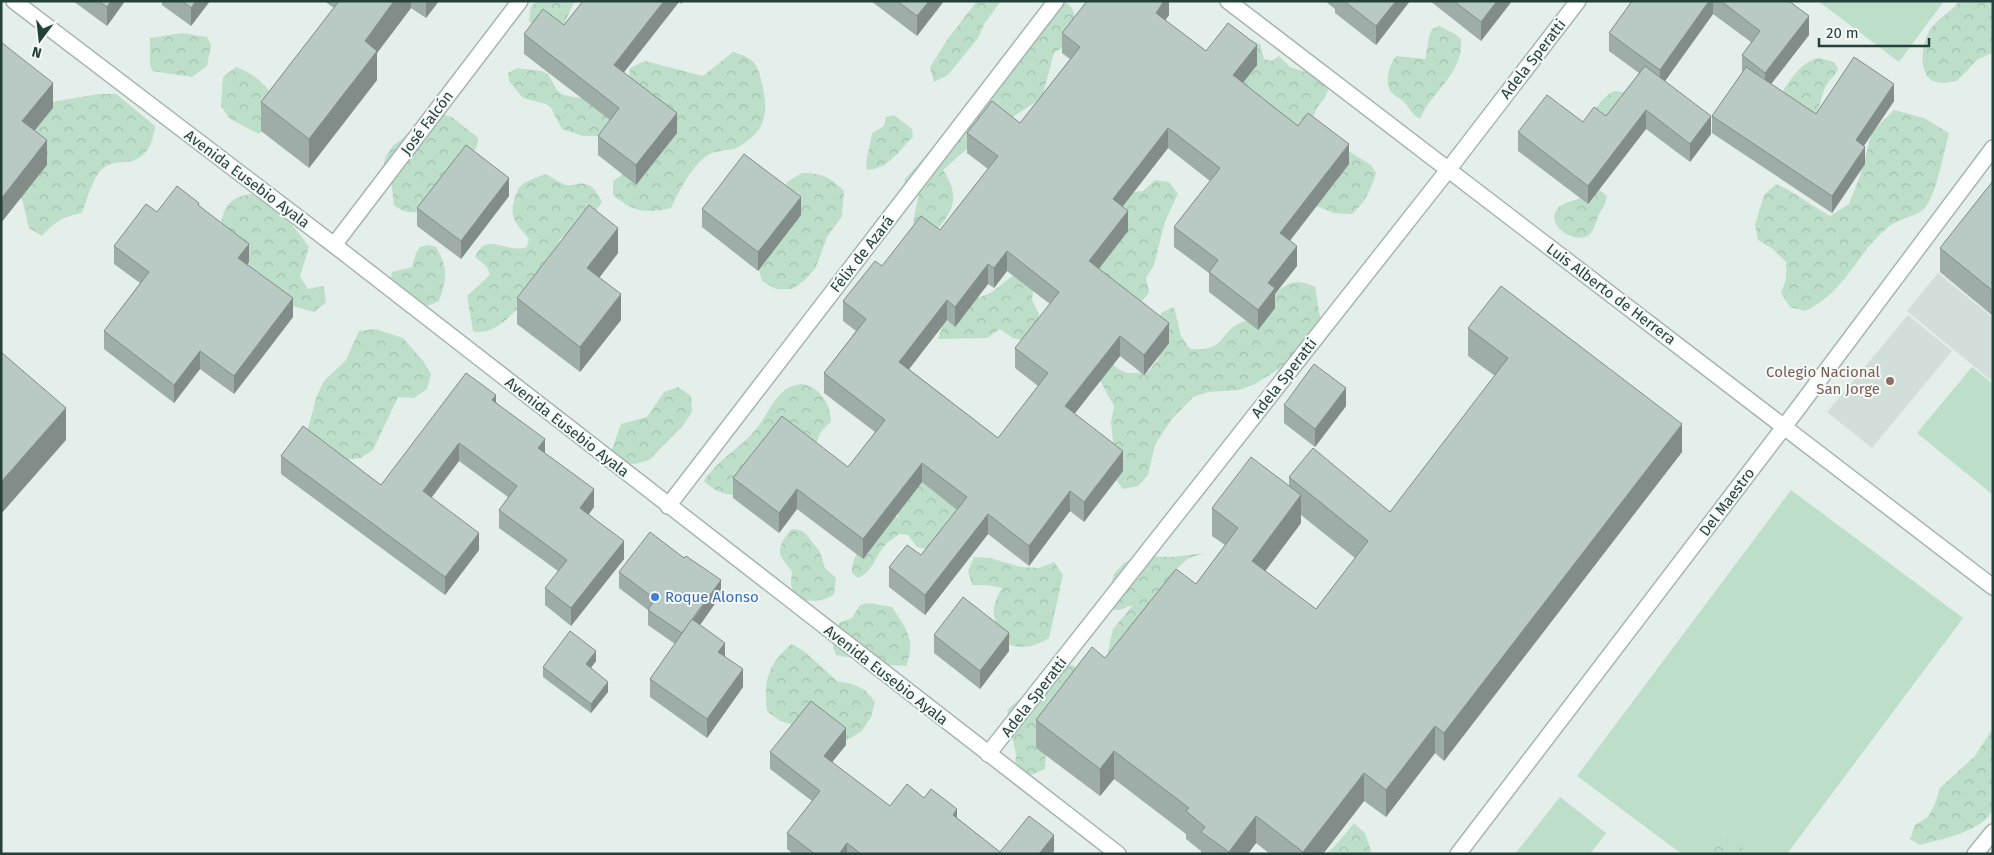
<svg xmlns="http://www.w3.org/2000/svg" width="1994" height="855" viewBox="0 0 1994 855" font-family="'Fira Sans',sans-serif">
  <style>
    .built { fill: #d2deda }
    .green { fill: #bddfca }
    .forest { fill: url(#forest-crowns) }
    .lines { fill: none; stroke-linecap: round; stroke-linejoin: round }
    .minor-casing { stroke: #a6b6b2; stroke-width: 18 }
    .minor { stroke: #fff; stroke-width: 15 }
    .wall { fill: #9fada9; fill-rule: evenodd }
    .shaded-wall { fill: #828d89 }
    .building { fill: #b9c9c4; stroke: #828d89; fill-rule: evenodd }
    .education-dot { fill: #8d6e63; stroke: #f5faf8; stroke-width: 2 }
    .shop-dot { fill: #3f7fe0; stroke: #f5faf8; stroke-width: 2 }
    .labels { text-anchor: middle; stroke-width: 4; stroke-linejoin: round; paint-order: stroke }
    .street-label { font-size: 15px; fill: #23403b; stroke: #f5faf8 }
    .education-label { font-size: 15px; fill: #785e54; stroke: #f5faf8; text-anchor: end }
    .shop-label { font-size: 15px; fill: #366cbe; stroke: #f5faf8; text-anchor: start }
  </style>
  <defs>
    <pattern id="forest-crowns" width="20" height="18" patternUnits="userSpaceOnUse" patternTransform="scale(1.25)"><rect width="20" height="18" fill="#bddfca"/><path d="M2 6a3 3 0 1 1 6 0M12 15a3 3 0 1 1 6 0" fill="none" stroke="#a2c0ae"/></pattern>
  </defs>
  <rect width="100%" height="100%" fill="#e4eeea"/>
  <!-- built -->
  <g class="built">
    <path d="M1938,273L1993,318V382L1907,311Z"/>
    <path d="M1908,315L1952,351L1872,448L1827,412Z"/>
  </g>
  <!-- green -->
  <g class="green">
    <path d="M1818,1H1944L1899,62Z"/>
    <path d="M1972,367L1993,384V495L1917,433Z"/>
    <path d="M1791,490L1963,618L1787,854H1682L1577,776Z"/>
    <path d="M1560,797L1606,833L1590,854H1515Z"/>
  </g>
  <!-- forest -->
  <g class="forest">
    <path d="M538,1H575C569,10 568,21 560,29L536,26L529,21L531,6Z"/>
    <path d="M977,1H1001L984,24L978,38L948,75L934,82L930,67L947,40Z"/>
    <path d="M1063,1C1080,7 1077,32 1067,44C1064,47 1058,50 1054,53L1042,98L978,139L943,170C963,201 951,212 931,238L916,236L913,222L919,193H903L905,179Z"/>
    <path d="M1959,1H1993V53L1978,59L1957,81C1949,82 1941,84 1933,81C1917,73 1922,40 1931,28C1939,18 1951,12 1959,1Z"/>
    <path d="M1439,26L1455,34L1461,39C1464,74 1432,90 1420,119C1411,114 1410,108 1403,101C1400,98 1396,97 1393,94C1383,84 1389,66 1396,56L1425,59C1428,49 1427,38 1432,29Z"/>
    <path d="M182,33L207,37L211,45L207,66L192,77L152,71L150,63V38Z"/>
    <path d="M1247,38L1260,44L1264,59L1271,61L1279,56L1290,67L1306,72H1314L1320,76L1328,88C1326,100 1322,100 1317,108C1315,112 1314,116 1311,120L1296,127L1231,77Z"/>
    <path d="M733,52C753,58 757,62 762,83C766,103 769,121 753,136C748,141 741,146 734,149C724,151 714,150 705,157C689,170 680,190 671,208C646,214 633,212 613,195V181L639,163L628,84L630,68L645,61L703,76Z"/>
    <path d="M1819,58L1834,62L1838,69C1835,76 1829,80 1826,86C1820,97 1821,108 1814,118L1779,97C1788,83 1802,60 1819,58Z"/>
    <path d="M236,67C252,73 262,81 272,94L271,123L259,134L230,119L221,106L223,77Z"/>
    <path d="M517,68L541,71L548,74L557,90L563,95L586,99L612,118L600,136H583L562,129L551,108L546,104L523,98L509,81L508,73Z"/>
    <path d="M1614,91L1631,93L1632,101L1581,134C1590,119 1598,99 1614,91Z"/>
    <path d="M99,94H116L155,126C153,144 146,160 126,162C116,163 109,162 101,170C93,178 86,202 82,213C63,217 55,221 42,236L29,228L18,183L12,119L51,102Z"/>
    <path d="M1894,110L1924,118L1949,133C1944,151 1936,197 1924,209C1917,216 1897,219 1887,228C1856,254 1845,293 1805,311L1790,307L1781,293L1786,279V262L1773,249L1758,240L1755,225L1764,195L1776,184C1795,192 1811,206 1830,216L1849,204L1860,176L1872,132Z"/>
    <path d="M430,111L452,117L478,138L477,146L473,153L417,212C408,213 402,211 394,205L391,180L386,173L384,163L386,156L393,146L422,123Z"/>
    <path d="M894,115L912,129L913,137C899,150 889,169 867,170C864,161 871,144 872,133L884,126L886,117Z"/>
    <path d="M1350,152L1371,165L1376,173C1371,189 1365,203 1352,214L1334,213L1313,205L1341,155Z"/>
    <path d="M802,173C820,172 832,178 844,191L842,216L827,237L816,267L805,280L792,289H776L762,281L758,266L787,182Z"/>
    <path d="M545,174C552,177 559,183 566,185C571,186 574,184 578,184C591,181 597,192 602,202C592,218 577,230 560,239C553,265 505,342 473,331L467,296L490,275L487,267L475,257C487,229 506,255 527,247L529,239C517,224 508,218 515,198C517,192 518,188 523,184C529,180 538,177 545,174Z"/>
    <path d="M1155,180L1169,182L1178,194L1165,221L1154,265L1146,278L1149,293L1100,350C1119,370 1120,377 1149,371L1159,358L1160,343L1158,328L1161,313L1174,307L1181,336L1190,349C1227,352 1217,333 1242,322C1246,320 1253,320 1258,318C1274,296 1285,272 1315,287L1320,317L1318,332L1298,357L1255,384L1240,390L1208,392L1193,397L1172,419L1163,432L1155,445L1148,475L1138,486L1123,489L1113,476V441L1111,422L1114,406L1057,303L1034,284L1032,300L1039,314L1038,329L1030,342L1013,338L1000,329L987,338L938,339L943,325L965,304L992,292L1015,274L1128,193L1143,191Z"/>
    <path d="M1593,189L1601,191L1607,196C1606,205 1601,209 1598,217C1595,223 1595,229 1590,234C1575,247 1542,223 1559,207C1565,202 1574,201 1580,198C1585,196 1589,192 1593,189Z"/>
    <path d="M251,194C274,205 295,226 309,247L300,276L308,289L324,286L326,302L314,312L285,304L219,240C223,214 221,199 251,194Z"/>
    <path d="M428,245L436,247C448,268 447,279 439,301C423,310 400,311 388,296L392,272L412,267L416,253L420,247Z"/>
    <path d="M375,329L403,338L423,361L431,374L427,389L414,398L398,397L373,450L361,458L345,460L305,439L317,395L324,381L346,360L359,331Z"/>
    <path d="M801,384C819,386 831,404 831,421L820,433L815,447L740,495C727,496 713,491 704,481C718,459 741,448 756,429C767,416 772,400 786,389C791,386 795,385 801,384Z"/>
    <path d="M678,387L691,396L692,412L682,427L649,460L635,464L621,463L611,452L621,424L647,417L664,392Z"/>
    <path d="M922,480L960,510L933,551L917,547L908,535L899,534C895,537 890,540 886,544C875,556 874,571 858,578L852,573C851,555 869,536 878,520L898,517L899,502Z"/>
    <path d="M792,529L800,530L806,534L820,552L825,568L836,578L834,594C823,603 797,605 792,588C790,583 792,576 792,571C789,567 785,563 782,558C776,549 785,536 792,529Z"/>
    <path d="M1204,553L1189,558L1176,569L1103,674L1113,629L1133,605L1119,610H1104L1114,574L1124,563L1139,556L1172,557Z"/>
    <path d="M974,557L990,558L1021,567L1039,568L1054,562L1063,575L1049,638C1032,648 1025,649 1005,644C995,619 987,614 1002,588L987,585H972L968,571Z"/>
    <path d="M868,603L892,607C905,627 917,640 906,666L890,665L836,655L833,647L839,623L852,618L860,605Z"/>
    <path d="M791,644L804,651L837,681L852,684L865,690L875,702L871,717L862,731L849,739L833,742L809,729L780,721L767,711C764,680 767,666 791,644Z"/>
    <path d="M1058,665H1073L1084,676L1046,753L1045,769L1031,775L1015,770L1016,755L1007,710Z"/>
    <path d="M1993,728V808C1986,831 1941,839 1920,845L1910,839L1915,825L1928,817L1935,804L1940,788L1975,756Z"/>
    <path d="M1354,823L1365,833L1372,854H1325L1334,847Z"/>
    <path d="M1725,838L1740,844L1748,854H1708L1713,847Z"/>
  </g>
  <g class="lines">
    <!-- minor casing -->
    <g class="minor-casing">
      <g id="minor">
        <path d="M14,1L334,245L1118,854"/>
        <path d="M1228,1L1993,587"/>
        <path d="M334,245L520,1"/>
        <path d="M668,506L1056,1"/>
        <path d="M988,754L1448,170L1578,1"/>
        <path d="M1458,854L1784,427L1993,148"/>
        <path d="M1975,854L1993,832"/>
      </g>
    </g>
    <!-- minor -->
    <use href="#minor" class="minor"/>
  </g>
  <!-- wall -->
  <g class="wall">
    <path d="M73,1H125L107,26Z"/>
    <path d="M162,1H210L191,26L162,5Z"/>
    <path d="M324,1H439L426,18L411,8L377,53V80L309,168L261,131V102L334,8Z"/>
    <path d="M583,1H684L681,4L679,2L624,72L677,133L636,185L598,155V136L610,120L524,54V34L564,25Z"/>
    <path d="M871,1H944L917,36Z"/>
    <path d="M1169,1V15L1165,20L1206,51L1257,65L1243,83L1298,126L1349,164L1290,241L1297,266L1275,294V308L1258,330L1209,292V273L1174,247V227L1210,181L1168,148L1122,207L1128,231L1099,269L1169,343L1144,375L1120,356L1074,414L1123,471L1084,522L1070,511L1029,566L988,534L925,615L889,587V567L921,555L957,510L922,482L863,559L797,509L779,533L733,498V478L848,467L875,432L824,393V373L856,331L843,321V301L882,266L940,230L988,169L967,153V133L1020,123L1070,59L1062,53V33ZM1007,271L1050,304L1015,348V368L1038,386L998,438L909,369L947,320L955,327L988,284L994,288Z"/>
    <path d="M1325,1H1410L1376,45L1335,13V9Z"/>
    <path d="M1430,1H1512L1481,41Z"/>
    <path d="M1632,1H1789L1809,35L1771,84L1816,114L1894,101L1864,146L1865,164L1832,213L1712,133V116L1742,73V55L1751,42L1713,14L1665,81L1711,134L1690,162L1646,129L1588,204L1518,151V132L1583,122L1606,116L1639,73L1609,51V33Z"/>
    <path d="M1993,181V316L1940,272V248Z"/>
    <path d="M509,196L461,259L417,226V208Z"/>
    <path d="M199,206L249,262L247,264L293,317L234,394L200,369L174,403L104,349V331L140,283L114,264V246L157,212Z"/>
    <path d="M702,209L801,215L758,271L702,227Z"/>
    <path d="M618,253L599,278L621,320L580,372L517,324V298Z"/>
    <path d="M1468,328L1682,452L1444,761L1435,753L1386,817L1364,801L1323,854H1270L1256,843L1248,854H1201V851L1186,839V834L1114,779L1100,796L1036,748V720L1105,658L1196,584L1225,545L1212,536V508L1289,486V477L1390,512L1495,376L1468,356ZM1301,515L1355,558L1316,609L1265,571L1301,523Z"/>
    <path d="M496,402L545,453L594,507L589,514L624,559L571,626L545,605V588L558,571L499,528V510L508,497L459,461L431,497L479,550L445,595L281,474V456L381,485Z"/>
    <path d="M1284,405L1346,406L1315,447L1284,423Z"/>
    <path d="M619,572L721,595L700,625L725,656L743,687L707,738L650,697V679L675,644L648,625V610L619,588Z"/>
    <path d="M934,635L1009,651L980,689L934,653Z"/>
    <path d="M596,661L591,668L608,692L591,713L543,677V667Z"/>
    <path d="M846,745L832,762L890,806L924,798L957,818L1000,852L1054,851L1052,854H793L787,849V833L812,801L770,769V752Z"/>
  </g>
  <!-- shaded-wall -->
  <g class="shaded-wall">
    <path d="M111,1H125L107,26V7Z"/>
    <path d="M196,1H210L191,26V8Z"/>
    <path d="M394,1H411V8L377,53V80L309,168V139L365,41Z"/>
    <path d="M426,1H439L426,18Z"/>
    <path d="M664,1H679V2L614,85V65Z"/>
    <path d="M929,1H944L917,36V16Z"/>
    <path d="M1164,1H1169V15L1156,33V13Z"/>
    <path d="M1396,1H1410L1376,45V26Z"/>
    <path d="M1497,1H1512L1481,41V22Z"/>
    <path d="M1709,1H1713V14L1660,88V70Z"/>
    <path d="M1809,16V35L1765,92V73Z"/>
    <path d="M1257,45V65L1233,95V75Z"/>
    <path d="M53,83V108L22,146V121Z"/>
    <path d="M1894,84V101L1856,157V140Z"/>
    <path d="M1646,110V129L1588,204V186Z"/>
    <path d="M677,113V133L636,185V165Z"/>
    <path d="M1711,116V134L1690,162V144Z"/>
    <path d="M1168,128V148L1113,219V199Z"/>
    <path d="M47,140V165L1,223V199Z"/>
    <path d="M1349,144V164L1280,253V233Z"/>
    <path d="M1865,147V164L1832,213V196Z"/>
    <path d="M509,178V196L461,259V241Z"/>
    <path d="M801,197V215L758,271V252Z"/>
    <path d="M1128,211V231L1089,281V261Z"/>
    <path d="M618,228V253L587,294V268Z"/>
    <path d="M249,244V262L238,276V258Z"/>
    <path d="M1297,246V266L1275,294V308L1258,330V310L1268,283Z"/>
    <path d="M1007,251V271L994,288V268Z"/>
    <path d="M988,264V284L955,327V307Z"/>
    <path d="M621,294V320L580,372V347Z"/>
    <path d="M293,298V317L234,394V376Z"/>
    <path d="M947,300V320L899,382V362Z"/>
    <path d="M1169,323V343L1144,375V355Z"/>
    <path d="M1120,336V356L1065,426V406Z"/>
    <path d="M200,351V369L174,403V385Z"/>
    <path d="M1346,388V406L1315,447V429Z"/>
    <path d="M496,395V413L492,400Z"/>
    <path d="M66,408V440L1,514V482Z"/>
    <path d="M1682,424V452L1444,761V733Z"/>
    <path d="M545,439V457L538,448Z"/>
    <path d="M459,443V461L423,509V491Z"/>
    <path d="M1123,451V471L1084,522V502Z"/>
    <path d="M922,463V482L863,559V539Z"/>
    <path d="M594,489V507L580,526V508Z"/>
    <path d="M797,489V509L779,533V513Z"/>
    <path d="M1070,491V511L1029,566V546Z"/>
    <path d="M1301,495V523L1252,589V561Z"/>
    <path d="M988,514V534L925,615V595Z"/>
    <path d="M479,533V550L445,595V577Z"/>
    <path d="M624,541V559L571,626V608Z"/>
    <path d="M721,580V595L683,649V634Z"/>
    <path d="M1009,633V651L980,689V671Z"/>
    <path d="M725,643V661L718,652Z"/>
    <path d="M596,651V661L586,674V664Z"/>
    <path d="M743,669V687L707,738V719Z"/>
    <path d="M608,682V692L591,713V704Z"/>
    <path d="M1435,726V753L1386,817V790Z"/>
    <path d="M846,728V745L824,772V756Z"/>
    <path d="M1114,751V779L1100,796V769Z"/>
    <path d="M1364,773V801L1323,854H1303V852Z"/>
    <path d="M957,809V826L953,815Z"/>
    <path d="M1256,816V843L1248,854H1229V852Z"/>
    <path d="M1054,835V851L1052,854H1039Z"/>
    <path d="M847,843V854H839Z"/>
  </g>
  <!-- building -->
  <g class="building">
    <path d="M98,1H111L107,7Z"/>
    <path d="M182,1H196L191,8Z"/>
    <path d="M339,1H394L365,41L377,51L309,139L261,102Z"/>
    <path d="M583,1H664L614,65L677,113L636,165L598,136L619,108L524,34L543,9L564,25Z"/>
    <path d="M897,1H929L917,16Z"/>
    <path d="M1087,1H1164L1156,13L1206,51L1228,23L1257,45L1233,75L1298,126L1308,113L1349,144L1280,233L1297,246L1268,283L1275,288L1258,310L1209,272L1218,260L1174,227L1220,168L1168,128L1113,199L1128,211L1089,261L1169,323L1144,355L1120,336L1065,406L1123,451L1084,502L1070,491L1029,546L988,514L925,595L889,567L907,545L921,555L967,497L922,463L863,539L797,489L779,513L733,478L782,416L848,467L885,420L824,373L866,319L843,301L875,261L882,266L921,216L940,230L998,156L967,133L992,101L1020,123L1080,47L1062,33ZM1007,251L1059,292L1015,348L1048,373L998,438L899,362L947,300L955,307L988,264L994,268Z"/>
    <path d="M1344,1H1396L1376,26Z"/>
    <path d="M1454,1H1497L1481,22Z"/>
    <path d="M1632,1H1709L1660,70L1609,33Z"/>
    <path d="M1721,1H1789L1809,16L1765,73L1742,55L1760,31Z"/>
    <path d="M1,42L53,83L22,121L47,140L1,199Z"/>
    <path d="M1854,57L1894,84L1856,140L1865,147L1832,196L1712,116L1746,67L1816,114Z"/>
    <path d="M1645,66L1711,116L1690,144L1646,110L1588,186L1518,132L1547,95L1583,122L1594,107L1606,116Z"/>
    <path d="M466,145L509,178L461,241L417,208Z"/>
    <path d="M744,154L801,197L758,252L702,209Z"/>
    <path d="M1993,181V291L1940,248Z"/>
    <path d="M177,186L199,203L198,205L249,244L238,258L293,298L234,376L200,351L174,385L104,331L149,272L114,246L146,204L157,212Z"/>
    <path d="M589,205L618,228L587,268L621,294L580,347L517,298Z"/>
    <path d="M1501,286L1682,424L1444,733L1435,726L1386,790L1364,773L1303,852L1256,816L1229,852L1201,832L1205,827L1186,811L1189,808L1114,751L1100,769L1036,720L1092,647L1105,658L1176,569L1196,584L1238,528L1212,508L1251,457L1301,495L1252,561L1316,609L1368,541L1289,477L1313,448L1390,512L1508,358L1468,328Z"/>
    <path d="M1,352L66,408L1,482Z"/>
    <path d="M1314,364L1346,388L1315,429L1284,405Z"/>
    <path d="M466,373L496,395L492,400L545,439L538,448L594,489L580,508L624,541L571,608L545,588L567,560L499,510L517,486L459,443L423,491L479,533L445,577L281,456L303,426L381,485Z"/>
    <path d="M650,532L684,558L686,556L721,580L682,633L648,610L655,599L619,572Z"/>
    <path d="M963,597L1009,633L980,671L934,635Z"/>
    <path d="M692,619L725,643L718,652L743,669L707,719L650,679Z"/>
    <path d="M570,631L596,651L586,664L608,682L591,704L543,667Z"/>
    <path d="M811,701L846,728L824,756L890,806L907,784L924,798L931,789L957,809L953,815L1000,852L1029,816L1054,835L1039,854H861L847,843L839,854H815L787,833L820,791L770,752Z"/>
  </g>
  <!-- markers -->
  <circle class="education-dot" cx="1890" cy="381" r="5"/>
  <circle class="shop-dot" cx="655" cy="597" r="5"/>
  <g class="labels">
    <!-- street labels -->
    <g class="street-label">
      <text transform="translate(1533 59) rotate(-52)" y="5">Adela Speratti</text>
      <text transform="translate(427 123) rotate(-53)" y="5">José Falcón</text>
      <text transform="translate(247 179) rotate(37)" y="5">Avenida Eusebio Ayala</text>
      <text transform="translate(862 254) rotate(-52)" y="5">Félix de Azará</text>
      <text transform="translate(1611 294) rotate(37)" y="5">Luis Alberto de Herrera</text>
      <text transform="translate(1284 378) rotate(-52)" y="5">Adela Speratti</text>
      <text transform="translate(567 427) rotate(38)" y="5">Avenida Eusebio Ayala</text>
      <text transform="translate(1727 502) rotate(-53)" y="5">Del Maestro</text>
      <text transform="translate(886 675) rotate(38)" y="5">Avenida Eusebio Ayala</text>
      <text transform="translate(1034 697) rotate(-52)" y="5">Adela Speratti</text>
    </g>
    <!-- education labels -->
    <g class="education-label">
      <text x="1880" y="377">Colegio Nacional<tspan x="1880" dy="17">San Jorge</tspan></text>
    </g>
    <!-- shop labels -->
    <g class="shop-label">
      <text x="665" y="602">Roque Alonso</text>
    </g>
  </g>
  <!-- border -->
  <rect width="1994" height="855" fill="none" stroke="#23403b" stroke-width="5"/>
  <!-- north arrow -->
  <g transform="translate(40 40) rotate(195)" stroke="#f5faf8" stroke-width="4" paint-order="stroke">
  <path d="M0-4L9 19L0 12L-9 19Z" fill="#23403b"/>
  <text y="-8" font-size="14" font-weight="bold" text-anchor="middle" fill="#23403b">N</text>
  </g>
  <!-- scale -->
  <path d="M1819 38v8h110v-8" fill="none" stroke="#23403b" stroke-width="2.5"/>
  <text x="1826" y="38" font-size="15" fill="#23403b" stroke="#f5faf8" stroke-width="4" paint-order="stroke">20 m</text>
</svg>
